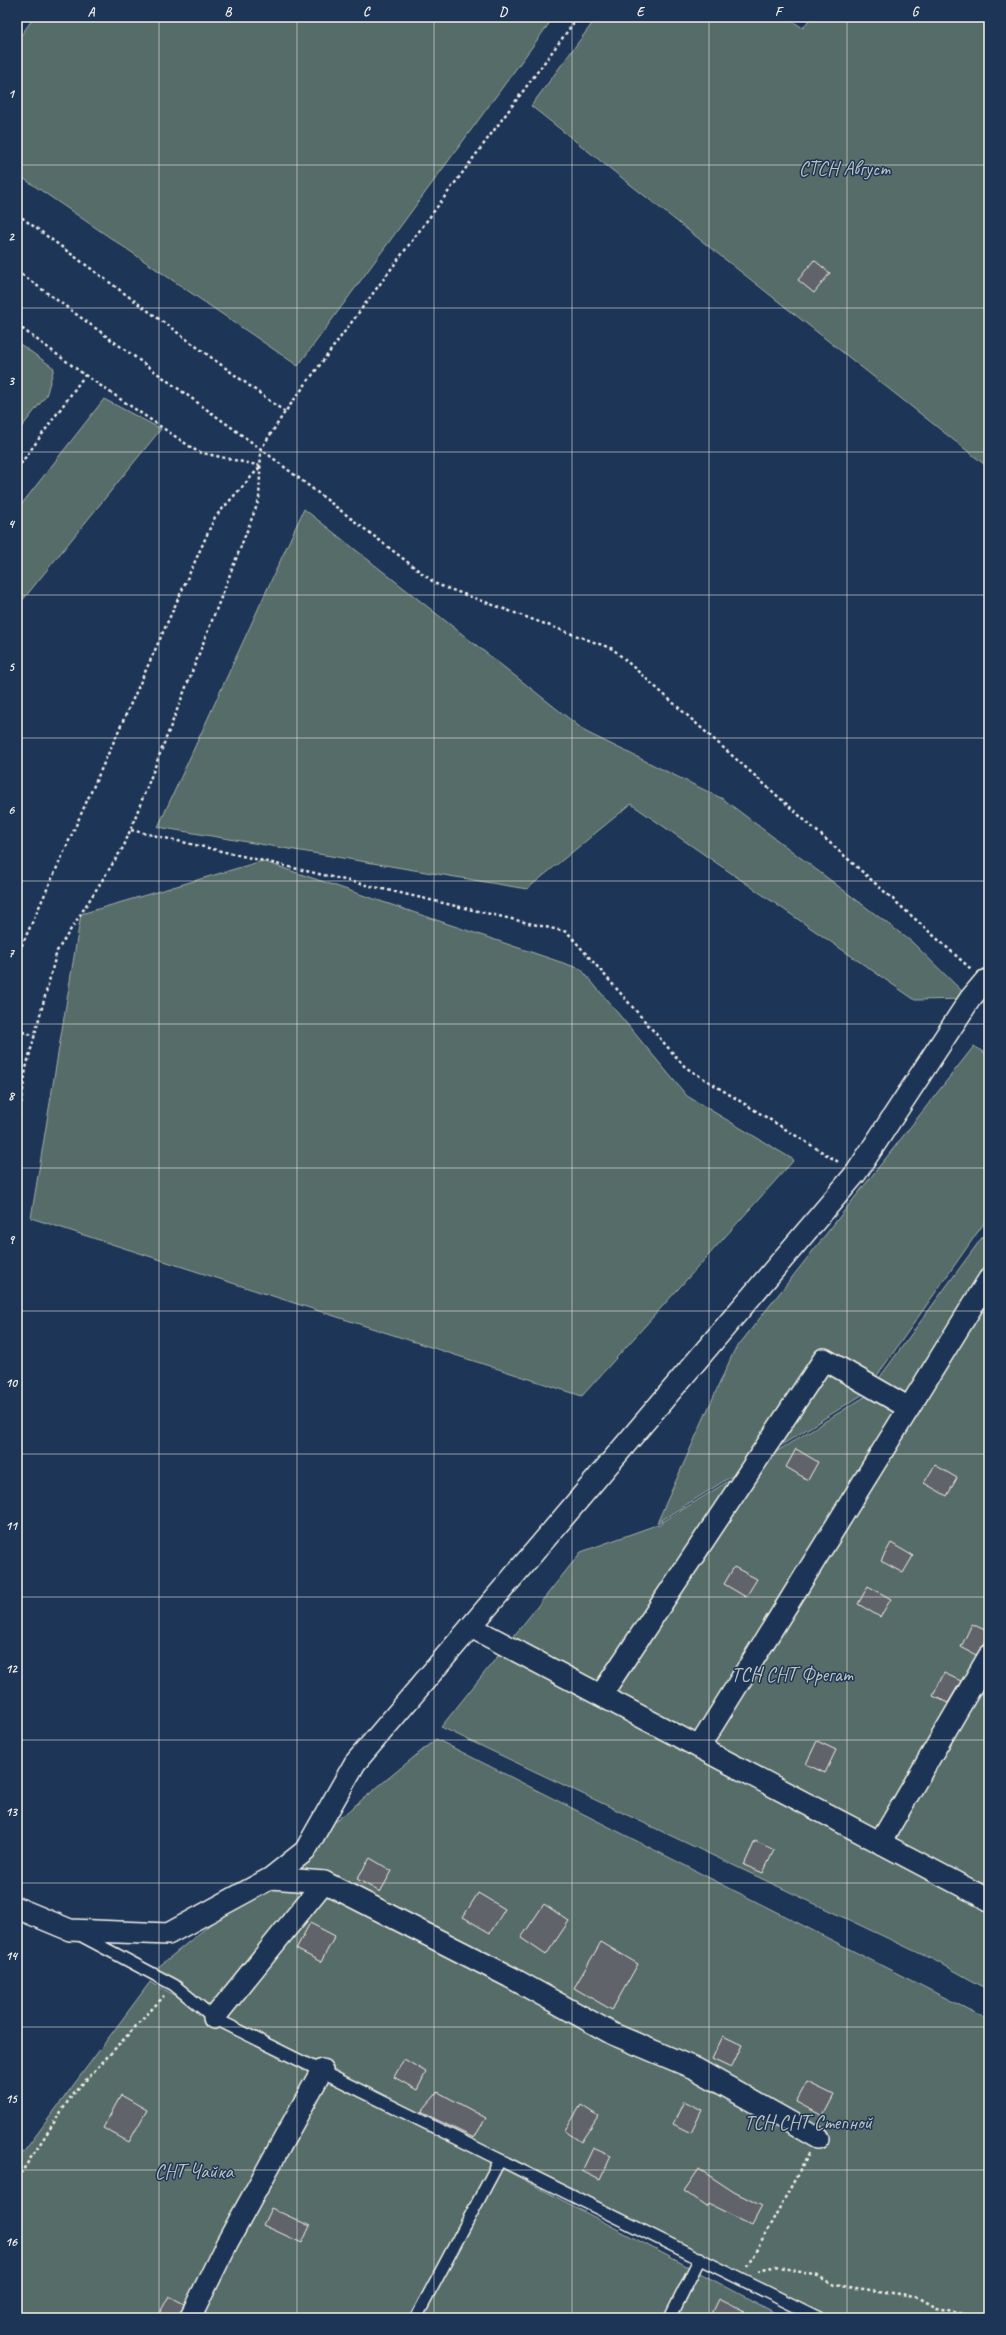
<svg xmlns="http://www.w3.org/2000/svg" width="1006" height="2335" viewBox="0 0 1006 2335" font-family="Caveat,sans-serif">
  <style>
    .green { fill: #566c68; stroke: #a5aea8 }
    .building { fill: #61646b; stroke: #f4f1e8 }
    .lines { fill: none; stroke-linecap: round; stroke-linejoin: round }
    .service-casing { stroke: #f4f1e8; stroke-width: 14 }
    .minor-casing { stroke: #f4f1e8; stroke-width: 24 }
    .path { stroke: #f4f1e8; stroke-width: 2.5; stroke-dasharray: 3 3; stroke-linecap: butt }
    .service { stroke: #1d3557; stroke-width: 11 }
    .minor { stroke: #1d3557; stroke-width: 21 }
    .grid { fill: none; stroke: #f4f1e8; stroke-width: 1; stroke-opacity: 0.55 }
    .labels { text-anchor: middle; stroke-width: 3; stroke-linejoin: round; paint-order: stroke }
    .park-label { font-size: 20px; fill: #bdc2bb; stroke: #1d3557 }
    .neatline { fill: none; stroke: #f4f1e8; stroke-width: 1.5 }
    .grid-label { font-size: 13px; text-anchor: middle; font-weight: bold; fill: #f4f1e8 }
  </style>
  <rect width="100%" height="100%" fill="#1d3557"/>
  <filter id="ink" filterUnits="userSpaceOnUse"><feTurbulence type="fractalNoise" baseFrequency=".025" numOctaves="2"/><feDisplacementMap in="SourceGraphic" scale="8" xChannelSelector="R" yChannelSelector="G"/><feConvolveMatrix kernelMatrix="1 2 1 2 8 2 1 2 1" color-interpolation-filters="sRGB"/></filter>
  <g filter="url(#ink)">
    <!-- green -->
    <g class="green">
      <path d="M34,17H554L298,366L17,174V41Z"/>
      <path d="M597,17H786L803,28L811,17H989V468L531,106Z"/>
      <path d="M17,342L54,368L46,396L17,433Z"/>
      <path d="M104,399L161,429L17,607V510Z"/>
      <path d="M304,509L586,732L723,799L912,942L970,999L915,1000L631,804L527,889L158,827Z"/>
      <path d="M262,861L581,969L687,1096L794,1160L582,1396L31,1218L81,914Z"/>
      <path d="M974,1046L989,1056V1216L865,1393L657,1523L734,1351Z"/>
      <path d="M989,1228V1990L942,1964L441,1727L581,1552L659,1524L866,1396Z"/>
      <path d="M436,1739L989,2020V2318H810L146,1977Z"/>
      <path d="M150,1982L785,2318H17V2161Z"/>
    </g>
    <!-- building -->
    <g class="building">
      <path d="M814,260L830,273L814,293L798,280Z"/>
      <path d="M796,1449L818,1462L808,1480L786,1467Z"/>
      <path d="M935,1465L957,1478L947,1496L924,1483Z"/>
      <path d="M891,1543L913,1556L903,1573L881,1561Z"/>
      <path d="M734,1567L757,1579L746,1597L724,1584Z"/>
      <path d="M868,1586L891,1599L880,1617L858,1604Z"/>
      <path d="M972,1624L989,1632L984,1645L976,1655L961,1647Z"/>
      <path d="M944,1673L961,1681L948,1703L933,1696Z"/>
      <path d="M817,1741L836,1750L825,1773L806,1764Z"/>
      <path d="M755,1841L774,1850L763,1873L744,1865Z"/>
      <path d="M370,1858L392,1871L380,1892L357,1879Z"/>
      <path d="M478,1893L505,1909L490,1933L463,1917Z"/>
      <path d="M544,1904L569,1921L546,1955L521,1938Z"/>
      <path d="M310,1923L335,1936L321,1962L296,1949Z"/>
      <path d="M601,1942L638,1964L612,2010L574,1988Z"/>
      <path d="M723,2036L742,2045L731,2068L712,2059Z"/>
      <path d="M404,2059L426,2072L417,2090L394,2077Z"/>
      <path d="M807,2082L834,2095L823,2116L796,2102Z"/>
      <path d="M438,2092L486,2118L474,2138L421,2112Z"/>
      <path d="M121,2095L147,2110L129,2142L103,2128Z"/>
      <path d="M684,2101L702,2110L691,2133L673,2124Z"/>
      <path d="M581,2105L598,2116L581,2142L565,2131Z"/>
      <path d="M593,2148L611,2156L600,2180L582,2171Z"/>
      <path d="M699,2169L734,2192L762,2206L752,2225L709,2204L707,2207L684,2191Z"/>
      <path d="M271,2208L310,2226L302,2243L263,2225Z"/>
      <path d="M169,2296L184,2304L178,2318H166L159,2314Z"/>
      <path d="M718,2299L730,2305L755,2318H709Z"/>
    </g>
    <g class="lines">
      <!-- service casing -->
      <g class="service-casing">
        <g id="service">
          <path d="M78,1934L174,1985L214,2018L819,2318"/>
          <path d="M416,2318L500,2160"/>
          <path d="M670,2318L700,2258"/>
        </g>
      </g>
      <!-- minor casing -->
      <g class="minor-casing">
        <g id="minor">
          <path d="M471,1627L989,1900"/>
          <path d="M601,1695L824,1359L909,1408"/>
          <path d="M699,1747L989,1279"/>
          <path d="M880,1843L989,1656"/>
          <path d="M271,1878L324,1882L510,1977L613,2034L696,2069L818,2138"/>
          <path d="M17,1908L70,1930L168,1934L271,1878L305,1851L355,1763L856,1173L970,999L985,981"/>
          <path d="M214,2018L324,1882"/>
          <path d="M190,2318L227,2243L322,2070"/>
        </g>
      </g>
      <!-- path -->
      <g class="path">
        <path d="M17,214L285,412"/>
        <path d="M17,271L261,449L436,584L613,649L971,969"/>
        <path d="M17,325L85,375L198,452L261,466L215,517L17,956"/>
        <path d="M17,469L85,375"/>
        <path d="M131,830L567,932L685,1067L840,1163"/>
        <path d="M17,1030L35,1036"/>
        <path d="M17,1133L26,1068L57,951L124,846L259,500L261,449L285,412L578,17"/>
        <path d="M17,2179L72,2095L164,1996"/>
        <path d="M747,2267L809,2154"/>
        <path d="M758,2272L775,2266L818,2276L834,2285L915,2296L936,2308L989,2317"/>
      </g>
      <!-- service -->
      <use href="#service" class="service"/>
      <!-- minor -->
      <use href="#minor" class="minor"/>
    </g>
  </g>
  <!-- grid -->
  <path class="grid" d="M159,17V2318M297,17V2318M434,17V2318M572,17V2318M709,17V2318M847,17V2318M17,165H989M17,308H989M17,452H989M17,595H989M17,738H989M17,881H989M17,1024H989M17,1168H989M17,1311H989M17,1454H989M17,1597H989M17,1740H989M17,1883H989M17,2027H989M17,2170H989"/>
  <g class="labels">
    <!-- park labels -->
    <g class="park-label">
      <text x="844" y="175">СТСН Август</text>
      <text x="792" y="1681">ТСН СНТ Фрегат</text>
      <text x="808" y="2129">ТСН СНТ Степной</text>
      <text x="194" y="2178">СНТ Чайка</text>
    </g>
  </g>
  <!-- margin -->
  <rect width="1006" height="2335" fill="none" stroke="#1d3557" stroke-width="44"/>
  <rect x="22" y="22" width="962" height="2291" class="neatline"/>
  <g class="grid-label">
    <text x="91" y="16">A</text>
    <text x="228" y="16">B</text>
    <text x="366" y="16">C</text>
    <text x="503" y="16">D</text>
    <text x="640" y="16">E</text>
    <text x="778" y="16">F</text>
    <text x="915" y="16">G</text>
    <text x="11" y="98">1</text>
    <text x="11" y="241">2</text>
    <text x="11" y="385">3</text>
    <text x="11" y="528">4</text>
    <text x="11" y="671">5</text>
    <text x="11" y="814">6</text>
    <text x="11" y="957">7</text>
    <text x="11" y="1100">8</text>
    <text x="11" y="1244">9</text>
    <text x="11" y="1387">10</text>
    <text x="11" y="1530">11</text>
    <text x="11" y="1673">12</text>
    <text x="11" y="1816">13</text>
    <text x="11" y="1960">14</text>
    <text x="11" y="2103">15</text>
    <text x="11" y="2246">16</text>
  </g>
</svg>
